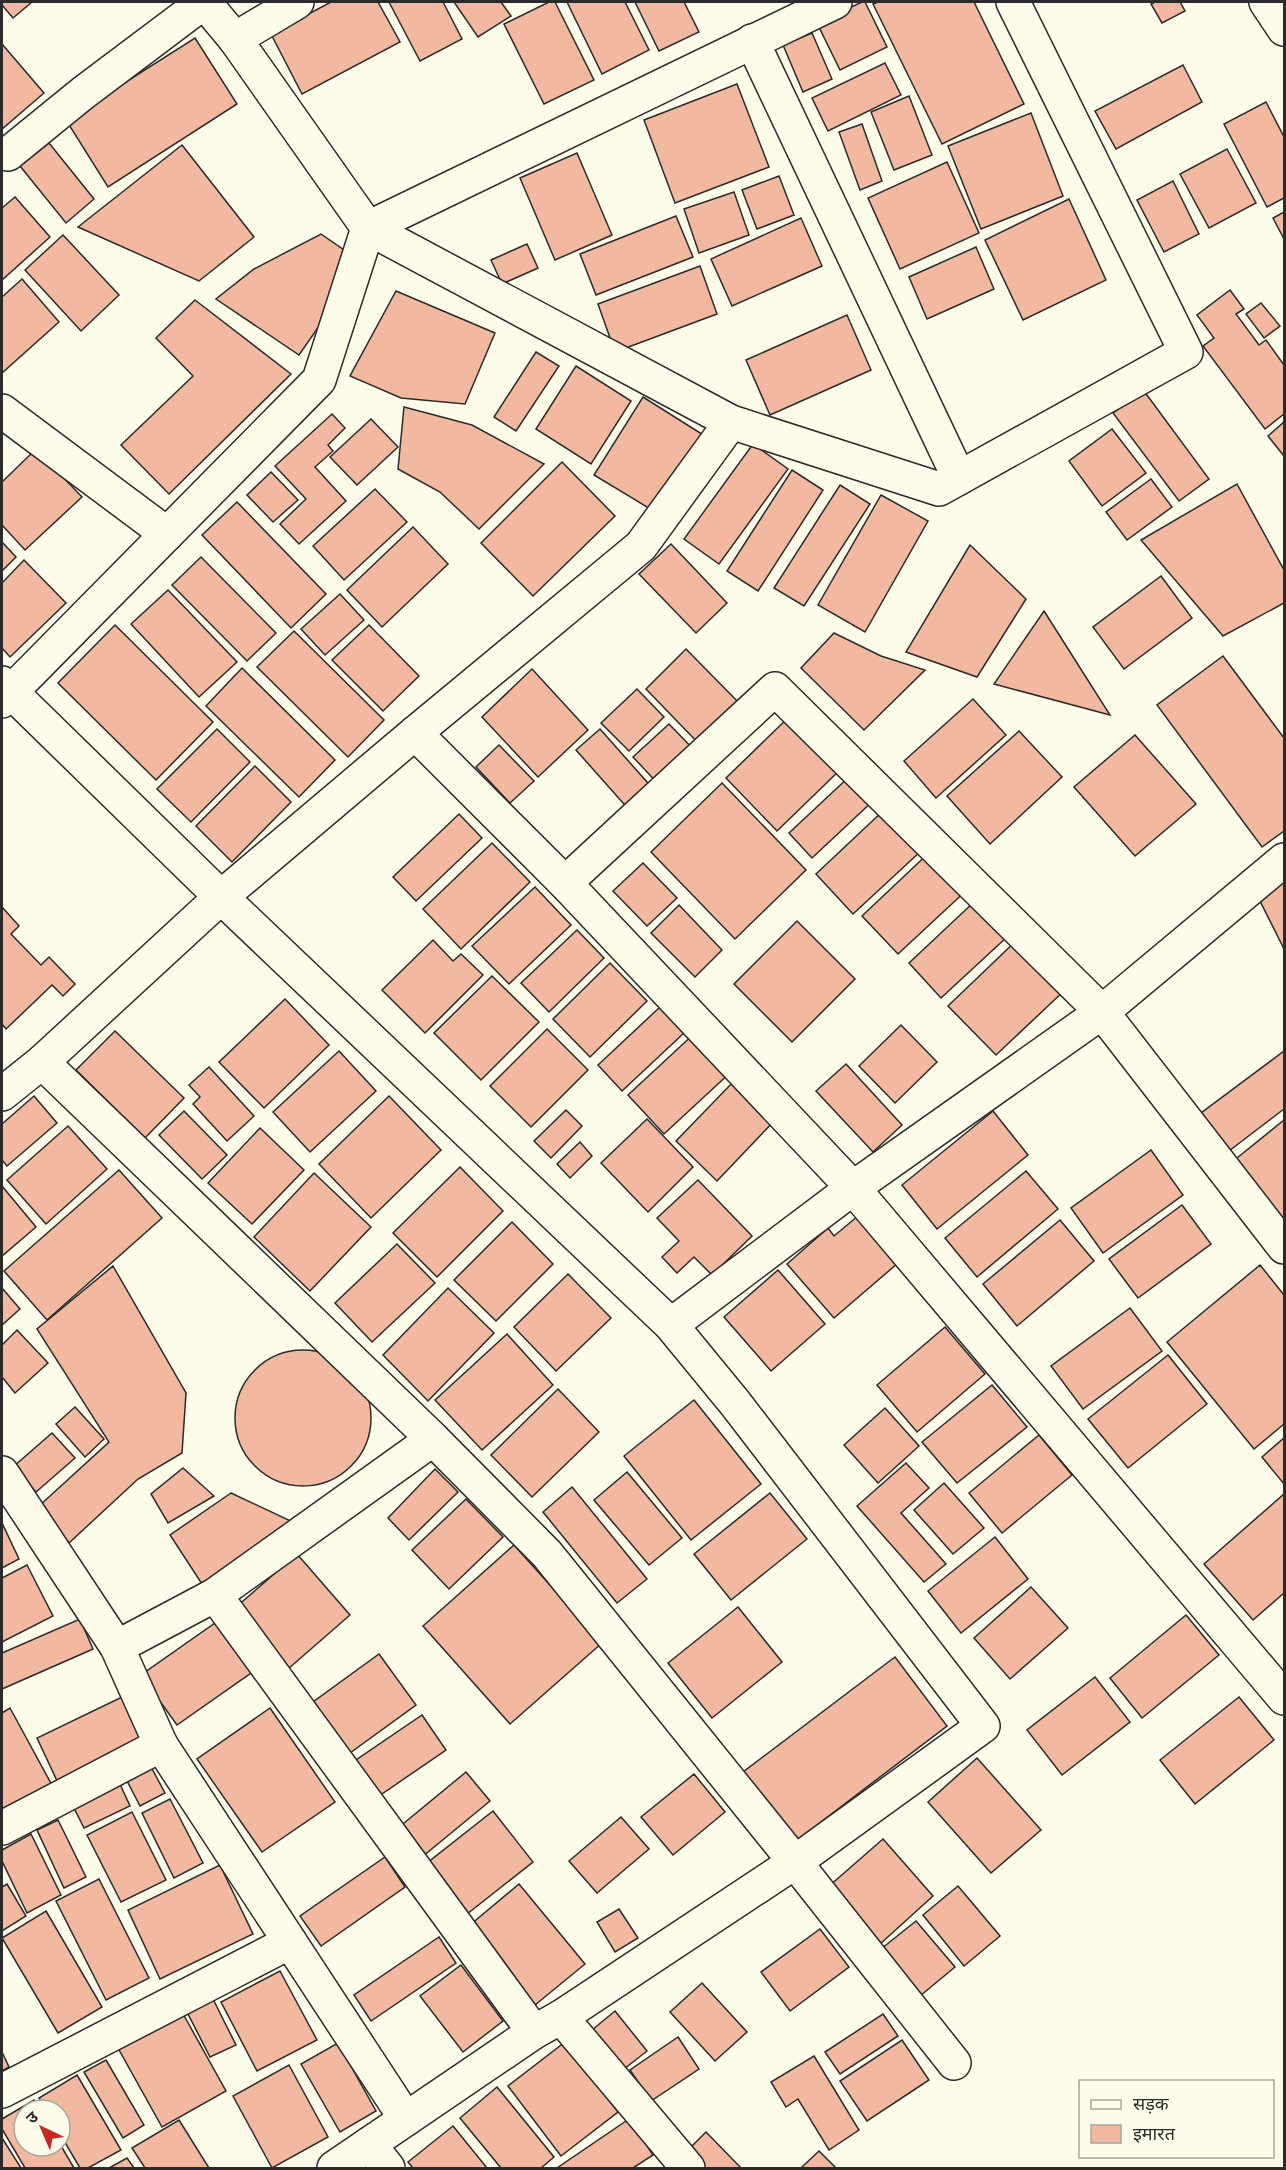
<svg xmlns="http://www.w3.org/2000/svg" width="1286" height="2170" viewBox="0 0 1286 2170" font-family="'Fira Sans','Noto Sans Devanagari',sans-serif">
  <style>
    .building { fill: #f2b8a0; stroke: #2b2b2b; stroke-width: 1.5 }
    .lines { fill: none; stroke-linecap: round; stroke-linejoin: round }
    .minor-casing { stroke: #2b2b2b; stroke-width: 36 }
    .minor { stroke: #fdfbea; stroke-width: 33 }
  </style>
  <rect width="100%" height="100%" fill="#fdfbea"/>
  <!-- building -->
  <g class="building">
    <path d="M2,2H32L13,18L2,5Z"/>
    <path d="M331,2H378L400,42L302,94L271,34Z"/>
    <path d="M389,2H443L462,39L420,61Z"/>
    <path d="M454,2H501L511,16L478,37Z"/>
    <path d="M549,2H555L594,80L544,104L504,24Z"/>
    <path d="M567,2H625L649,50L602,74Z"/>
    <path d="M635,2H684L699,32L659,51Z"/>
    <path d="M862,2H865L887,47L840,70L817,23Z"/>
    <path d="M878,2H974L1024,104L942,144L873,4Z"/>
    <path d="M1155,2H1180L1185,11L1162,23L1151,4Z"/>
    <path d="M812,33L832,79L803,92L783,45Z"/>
    <path d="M195,38L237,104L108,187L66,120Z"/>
    <path d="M2,44L44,93L2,129Z"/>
    <path d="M885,63L901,95L828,131L812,98Z"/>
    <path d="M1183,65L1202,102L1116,149L1095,111Z"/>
    <path d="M737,84L769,167L675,203L644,120Z"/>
    <path d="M909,96L932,155L894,170L871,112Z"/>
    <path d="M1266,102L1284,137V198L1267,207L1224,124Z"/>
    <path d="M1031,113L1063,196L981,229L948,146Z"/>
    <path d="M862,124L882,181L860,190L839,132Z"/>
    <path d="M49,143L94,199L66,223L20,166Z"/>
    <path d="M182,145L254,237L199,281L78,227Z"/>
    <path d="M1227,149L1256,203L1209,228L1180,174Z"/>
    <path d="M577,153L612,235L555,260L520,178Z"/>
    <path d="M947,162L979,233L900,269L868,198Z"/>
    <path d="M779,176L794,215L757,229L742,190Z"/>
    <path d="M1173,181L1199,234L1164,252L1137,200Z"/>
    <path d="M734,192L749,235L699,253L684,209Z"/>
    <path d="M15,197L50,237L2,280V208Z"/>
    <path d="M1069,199L1106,280L1023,320L985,240Z"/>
    <path d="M1284,212V239L1273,218Z"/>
    <path d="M676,216L693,257L596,295L580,254Z"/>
    <path d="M801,218L822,266L732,306L711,259Z"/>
    <path d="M321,234L363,263L299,355L216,299L254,269Z"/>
    <path d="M63,235L119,295L81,331L25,270Z"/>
    <path d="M527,244L538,268L502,284L491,260Z"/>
    <path d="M976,247L994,289L927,319L909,277Z"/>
    <path d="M700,266L717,314L615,352L598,304Z"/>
    <path d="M22,279L59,322L2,373V297Z"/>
    <path d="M1230,290L1244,309L1236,314L1259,345L1266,340L1284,365V414L1265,429L1203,346L1214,338L1197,315Z"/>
    <path d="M396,291L495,333L465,404L401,398L350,376Z"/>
    <path d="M195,300L291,374L169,494L121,445L193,376L156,338Z"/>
    <path d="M1261,303L1280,326L1264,338L1246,314Z"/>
    <path d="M847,315L871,370L770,415L746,360Z"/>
    <path d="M536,352L559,366L516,431L494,417Z"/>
    <path d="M576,366L631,401L591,464L536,429Z"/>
    <path d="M1144,391L1209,479L1179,501L1113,413Z"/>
    <path d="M643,397L705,436L657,513L594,475Z"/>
    <path d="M404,407L472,425L544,464L479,529L440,492L398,469Z"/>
    <path d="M332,414L345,428L328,445L333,451L315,467L346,501L299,544L280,524L306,499L275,466Z"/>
    <path d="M371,419L398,447L357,485L330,457Z"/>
    <path d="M1284,422V456L1268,436Z"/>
    <path d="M1112,429L1146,473L1102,506L1069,461Z"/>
    <path d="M753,444L788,469L719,564L684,539Z"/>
    <path d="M36,449L82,497L25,550L2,525V482Z"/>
    <path d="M562,462L615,516L533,596L481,543Z"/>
    <path d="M792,470L823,490L758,591L727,571Z"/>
    <path d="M271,472L298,500L273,522L247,495Z"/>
    <path d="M1151,479L1172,507L1127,540L1106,512Z"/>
    <path d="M1237,484L1284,570V603L1223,636L1141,540Z"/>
    <path d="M840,485L870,504L804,606L774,588Z"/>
    <path d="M375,489L407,522L344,580L313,546Z"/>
    <path d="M881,495L928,521L865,632L818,605Z"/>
    <path d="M237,502L326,594L291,628L202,535Z"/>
    <path d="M413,527L448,564L382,627L347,590Z"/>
    <path d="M2,542L16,557L2,571Z"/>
    <path d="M671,544L727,603L696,633L639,574Z"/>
    <path d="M970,545L1026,599L977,677L906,652Z"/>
    <path d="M201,557L276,633L247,661L172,585Z"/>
    <path d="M24,560L66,603L10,657L2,648V583Z"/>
    <path d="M1161,576L1192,618L1124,669L1093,627Z"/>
    <path d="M168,590L237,662L199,697L131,624Z"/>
    <path d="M340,594L364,620L325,655L301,629Z"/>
    <path d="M1044,611L1110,715L994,684Z"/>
    <path d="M115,625L213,722L156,780L58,683Z"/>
    <path d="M369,625L419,676L383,711L332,660Z"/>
    <path d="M294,631L384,720L348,757L257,667Z"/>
    <path d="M834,633L881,656L925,670L864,730L801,668Z"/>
    <path d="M686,649L743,707L702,747L646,689Z"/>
    <path d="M1223,656L1284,738V831L1262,847L1157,705Z"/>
    <path d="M242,668L335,760L299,797L206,706Z"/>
    <path d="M532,669L588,730L538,777L482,717Z"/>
    <path d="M637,689L664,717L629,751L601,723Z"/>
    <path d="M973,699L1006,735L936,798L904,761Z"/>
    <path d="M793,713L844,766L777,831L726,778Z"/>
    <path d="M669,724L698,754L662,788L633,757Z"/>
    <path d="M217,729L250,762L191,822L157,789Z"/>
    <path d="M600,729L655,791L631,812L576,750Z"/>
    <path d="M1019,731L1062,777L990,844L947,796Z"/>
    <path d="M1135,735L1196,804L1135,856L1074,787Z"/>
    <path d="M499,745L534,781L510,803L476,767Z"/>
    <path d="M255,766L291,802L232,862L196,826Z"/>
    <path d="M851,775L875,799L812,858L789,833Z"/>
    <path d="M722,783L806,870L735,939L651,852Z"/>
    <path d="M884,810L922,850L853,914L816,874Z"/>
    <path d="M459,814L482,838L416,901L393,877Z"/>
    <path d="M492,843L530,882L461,949L423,909Z"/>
    <path d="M934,848L970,887L898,954L862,916Z"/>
    <path d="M643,863L677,898L647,926L613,891Z"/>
    <path d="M1284,881V949L1257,895Z"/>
    <path d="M535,887L571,925L509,984L472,946Z"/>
    <path d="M975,901L1008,936L941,998L909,963Z"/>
    <path d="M679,905L722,950L695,977L651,933Z"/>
    <path d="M2,907L19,926L11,934L41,965L49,957L75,984L63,996L52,985L6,1029L2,1024Z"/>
    <path d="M797,921L855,979L792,1042L734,984Z"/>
    <path d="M577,930L604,958L549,1012L521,983Z"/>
    <path d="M1018,939L1066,989L996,1055L948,1006Z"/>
    <path d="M433,940L453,961L461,954L483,975L425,1033L382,990Z"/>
    <path d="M610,963L647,1001L590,1057L553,1019Z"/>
    <path d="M492,976L539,1022L481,1080L434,1033Z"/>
    <path d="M285,999L329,1045L264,1108L219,1062Z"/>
    <path d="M660,1007L684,1033L622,1091L598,1065Z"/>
    <path d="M901,1025L937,1062L895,1103L859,1066Z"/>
    <path d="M547,1029L588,1070L531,1127L490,1086Z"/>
    <path d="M115,1031L184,1098L145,1138L76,1070Z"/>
    <path d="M697,1031L733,1070L664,1134L628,1095Z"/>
    <path d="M339,1051L376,1091L310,1152L273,1112Z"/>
    <path d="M1284,1051V1109L1225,1154L1197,1116Z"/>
    <path d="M846,1064L902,1125L873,1152L816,1091Z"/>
    <path d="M209,1067L254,1116L227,1141L193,1104L200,1097L189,1085Z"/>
    <path d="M735,1080L776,1119L717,1181L676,1141Z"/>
    <path d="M34,1096L57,1123L7,1166L2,1160V1124Z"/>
    <path d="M389,1096L441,1150L371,1218L319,1164Z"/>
    <path d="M566,1110L582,1126L551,1158L534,1141Z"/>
    <path d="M184,1111L227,1155L202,1179L159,1135Z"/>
    <path d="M993,1111L1028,1155L937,1229L902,1185Z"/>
    <path d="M647,1119L693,1167L648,1212L601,1163Z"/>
    <path d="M1284,1120V1239L1227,1166Z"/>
    <path d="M68,1126L107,1169L46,1224L7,1180Z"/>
    <path d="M260,1128L304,1170L252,1224L208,1183Z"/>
    <path d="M580,1142L592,1156L570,1178L557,1164Z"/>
    <path d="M1151,1150L1183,1195L1103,1253L1071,1208Z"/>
    <path d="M460,1167L503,1211L437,1277L393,1233Z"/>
    <path d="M119,1170L162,1218L47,1320L4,1271Z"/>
    <path d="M1026,1171L1058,1209L977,1277L945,1238Z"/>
    <path d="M314,1173L371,1227L310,1291L254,1237Z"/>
    <path d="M698,1180L752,1236L712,1275L694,1257L677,1273L662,1257L679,1241L657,1218Z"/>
    <path d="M2,1186L36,1227L2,1256Z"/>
    <path d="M1182,1205L1211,1244L1138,1298L1109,1259Z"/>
    <path d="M858,1216L898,1263L834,1318L787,1264L828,1228L834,1236Z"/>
    <path d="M1060,1220L1094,1261L1017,1326L983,1284Z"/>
    <path d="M512,1222L553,1264L496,1321L454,1280Z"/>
    <path d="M397,1244L435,1283L372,1342L335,1303Z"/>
    <path d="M1260,1265L1284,1295V1424L1254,1449L1167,1342Z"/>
    <path d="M113,1266L186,1393L182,1453L138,1479L69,1543L38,1507L109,1442L37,1329Z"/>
    <path d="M778,1270L825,1324L771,1371L724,1317Z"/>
    <path d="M568,1274L611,1318L556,1371L514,1327Z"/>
    <path d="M2,1288L20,1309L2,1325Z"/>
    <path d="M448,1288L494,1333L428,1401L383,1355Z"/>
    <path d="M1130,1308L1162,1351L1083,1409L1051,1366Z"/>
    <path d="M945,1327L985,1374L917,1432L877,1385Z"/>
    <path d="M17,1330L48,1363L15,1393L2,1377V1345Z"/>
    <path d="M507,1334L553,1385L482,1450L435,1400Z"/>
    <circle cx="303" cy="1418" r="68"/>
    <path d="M1168,1355L1207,1404L1128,1468L1088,1419Z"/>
    <path d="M992,1385L1027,1427L957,1483L922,1442Z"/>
    <path d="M558,1389L599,1432L532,1497L491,1455Z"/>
    <path d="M694,1400L761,1484L691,1540L624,1456Z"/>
    <path d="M75,1407L104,1439L85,1457L56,1424Z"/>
    <path d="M885,1408L919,1446L878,1483L844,1445Z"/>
    <path d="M52,1433L75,1458L36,1492L13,1467Z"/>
    <path d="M1039,1435L1072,1475L1002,1533L969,1493Z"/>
    <path d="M1284,1438V1484L1262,1457Z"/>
    <path d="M906,1463L929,1488L901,1513L946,1564L924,1582L857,1506Z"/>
    <path d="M183,1468L214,1496L168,1523L151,1494Z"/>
    <path d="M435,1469L458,1492L409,1540L388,1518Z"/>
    <path d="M627,1472L682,1538L649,1565L594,1500Z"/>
    <path d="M944,1483L984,1528L953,1554L914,1510Z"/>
    <path d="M572,1487L647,1579L617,1603L543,1512Z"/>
    <path d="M231,1493L295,1523L202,1584L170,1535Z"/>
    <path d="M770,1493L807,1539L731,1600L694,1554Z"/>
    <path d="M1284,1494V1593L1253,1620L1204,1564Z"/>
    <path d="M466,1499L503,1537L449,1589L412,1550Z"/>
    <path d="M2,1523L19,1559L2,1568Z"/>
    <path d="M995,1537L1028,1579L961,1633L928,1591Z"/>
    <path d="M514,1545L602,1643L510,1724L423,1626Z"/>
    <path d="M297,1554L350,1615L288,1669L235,1608Z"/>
    <path d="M27,1565L53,1616L2,1642V1578Z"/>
    <path d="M1031,1587L1068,1628L1010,1679L974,1638Z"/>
    <path d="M738,1607L782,1662L712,1718L668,1663Z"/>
    <path d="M1186,1615L1219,1655L1142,1718L1110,1678Z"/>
    <path d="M80,1619L93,1649L2,1689V1653Z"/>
    <path d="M215,1623L251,1673L177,1725L141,1675Z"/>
    <path d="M379,1654L416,1705L350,1753L313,1702Z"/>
    <path d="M895,1657L947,1726L792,1844L739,1775Z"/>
    <path d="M1095,1677L1130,1722L1062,1775L1027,1730Z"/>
    <path d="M122,1697L145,1744L59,1785L37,1738Z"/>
    <path d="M1239,1697L1274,1740L1195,1804L1160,1760Z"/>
    <path d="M10,1708L53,1787L2,1816V1713Z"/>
    <path d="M270,1708L335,1802L262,1852L197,1759Z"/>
    <path d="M422,1715L446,1750L379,1796L356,1760Z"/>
    <path d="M977,1758L1041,1830L991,1873L928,1802Z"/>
    <path d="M150,1765L165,1793L140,1806L125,1777Z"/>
    <path d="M466,1772L490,1801L422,1857L398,1828Z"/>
    <path d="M694,1774L725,1812L673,1855L641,1817Z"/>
    <path d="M119,1782L130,1806L84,1828L72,1804Z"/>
    <path d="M170,1799L203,1863L174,1878L142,1813Z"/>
    <path d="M493,1811L533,1862L462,1918L422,1867Z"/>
    <path d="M132,1812L166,1880L121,1902L87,1835Z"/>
    <path d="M621,1817L649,1849L597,1893L569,1861Z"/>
    <path d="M58,1820L86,1877L64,1888L37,1830Z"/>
    <path d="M31,1834L61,1895L27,1913L2,1861V1850Z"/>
    <path d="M883,1839L933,1896L879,1945L828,1887Z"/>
    <path d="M385,1857L405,1887L321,1946L300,1916Z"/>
    <path d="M220,1865L253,1934L160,1979L128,1910Z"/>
    <path d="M99,1879L149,1978L106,2000L56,1901Z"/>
    <path d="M7,1884L26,1916L2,1931V1887Z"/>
    <path d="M519,1884L585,1964L535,2005L470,1925Z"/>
    <path d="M958,1886L1000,1936L964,1966L923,1915Z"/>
    <path d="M619,1909L638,1938L615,1952L597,1922Z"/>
    <path d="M46,1911L102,2007L58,2033L2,1938Z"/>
    <path d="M916,1921L955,1967L920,1996L881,1949Z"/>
    <path d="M820,1929L849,1967L790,2011L761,1972Z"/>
    <path d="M439,1937L456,1963L371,2021L354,1995Z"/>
    <path d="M461,1965L503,2021L463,2052L420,1996Z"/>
    <path d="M280,1971L317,2040L257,2071L221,2002Z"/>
    <path d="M702,1983L747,2032L715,2061L670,2012Z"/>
    <path d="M213,1999L236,2045L210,2057L187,2012Z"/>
    <path d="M615,2011L647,2051L624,2069L592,2030Z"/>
    <path d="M182,2012L226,2091L162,2127L118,2048Z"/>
    <path d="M883,2014L898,2036L840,2074L825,2052Z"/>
    <path d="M678,2037L699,2069L651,2101L630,2070Z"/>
    <path d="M902,2040L929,2080L867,2121L840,2081Z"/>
    <path d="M565,2042L618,2112L561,2156L508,2086Z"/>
    <path d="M338,2043L376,2111L340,2132L301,2064Z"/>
    <path d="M2,2052L9,2067L2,2071Z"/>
    <path d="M814,2056L859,2130L829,2150L798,2099L786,2107L771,2082Z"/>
    <path d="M106,2060L144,2125L123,2138L84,2072Z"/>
    <path d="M289,2065L328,2137L272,2168L233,2096Z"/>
    <path d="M77,2075L121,2150L88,2168H80L60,2134V2110H46L39,2098Z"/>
    <path d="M497,2087L554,2157L541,2168H501L460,2118Z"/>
    <path d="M34,2100L40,2110H24V2146H60V2144L74,2168H25L2,2129V2119Z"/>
    <path d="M629,2119L653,2155L633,2168H557Z"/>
    <path d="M179,2120L209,2168H145L132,2148Z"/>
    <path d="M453,2126L487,2168H413L408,2162Z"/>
    <path d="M706,2132L741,2168H698L684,2154Z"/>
    <path d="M2,2138L21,2168H2Z"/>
    <path d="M819,2151L836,2168H801Z"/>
    <path d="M127,2158L134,2168H109Z"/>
  </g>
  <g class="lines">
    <!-- minor casing -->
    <g class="minor-casing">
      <g id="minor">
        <path d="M204,2L235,39L368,228L731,422L939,489L1186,352L1013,2"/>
        <path d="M1266,2L1284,29"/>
        <path d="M235,39L297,2"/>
        <path d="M752,41L959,478"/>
        <path d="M8,154L83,93L204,2"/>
        <path d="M2,411L167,534"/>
        <path d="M2,683L221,897L671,1325L853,1188L1102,1012L1284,860"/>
        <path d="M2,701L319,380L368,228L835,2"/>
        <path d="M415,733L565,883L853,1188L1284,1698"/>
        <path d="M565,883L775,689L1102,1012L1284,1247"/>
        <path d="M42,1062L433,1439L547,1554L795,1862L954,2063"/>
        <path d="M2,1094L42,1062L221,897L415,733L641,546L731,422"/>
        <path d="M2,1473L117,1647L161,1745L406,2119"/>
        <path d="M215,1595L534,2032"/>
        <path d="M117,1647L215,1595L433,1439"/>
        <path d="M2,1828L161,1745"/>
        <path d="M561,2017L688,2168"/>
        <path d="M2,2091L290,1942"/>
        <path d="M369,2144L388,2168"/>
        <path d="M334,2168L534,2032L561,2017L795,1862L983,1726L735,1403L671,1325"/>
      </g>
    </g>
    <!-- minor -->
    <use href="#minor" class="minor"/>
  </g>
  <!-- border -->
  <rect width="1286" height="2170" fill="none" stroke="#2b2b2b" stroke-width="6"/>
  <!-- legend -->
  <rect x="1079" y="2080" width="195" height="78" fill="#fdfbea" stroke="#a9a89e" stroke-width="1.5"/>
  <rect x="1091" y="2100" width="30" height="9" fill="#fdfbea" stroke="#a9a89e" stroke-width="1.5"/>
  <text x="1133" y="2110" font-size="18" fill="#2b2b2b">सड़क</text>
  <rect x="1091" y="2125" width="30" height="18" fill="#f2b8a0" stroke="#a9a89e" stroke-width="1.5"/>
  <text x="1133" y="2140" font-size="18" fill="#2b2b2b">इमारत</text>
  <!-- north arrow -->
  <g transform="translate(42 2128) rotate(316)"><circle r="28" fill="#fdfbea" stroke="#a9a89e" stroke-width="1.5"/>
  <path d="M0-4.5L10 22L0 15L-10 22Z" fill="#c62828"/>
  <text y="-9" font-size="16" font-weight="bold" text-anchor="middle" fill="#2b2b2b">उ</text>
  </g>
</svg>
